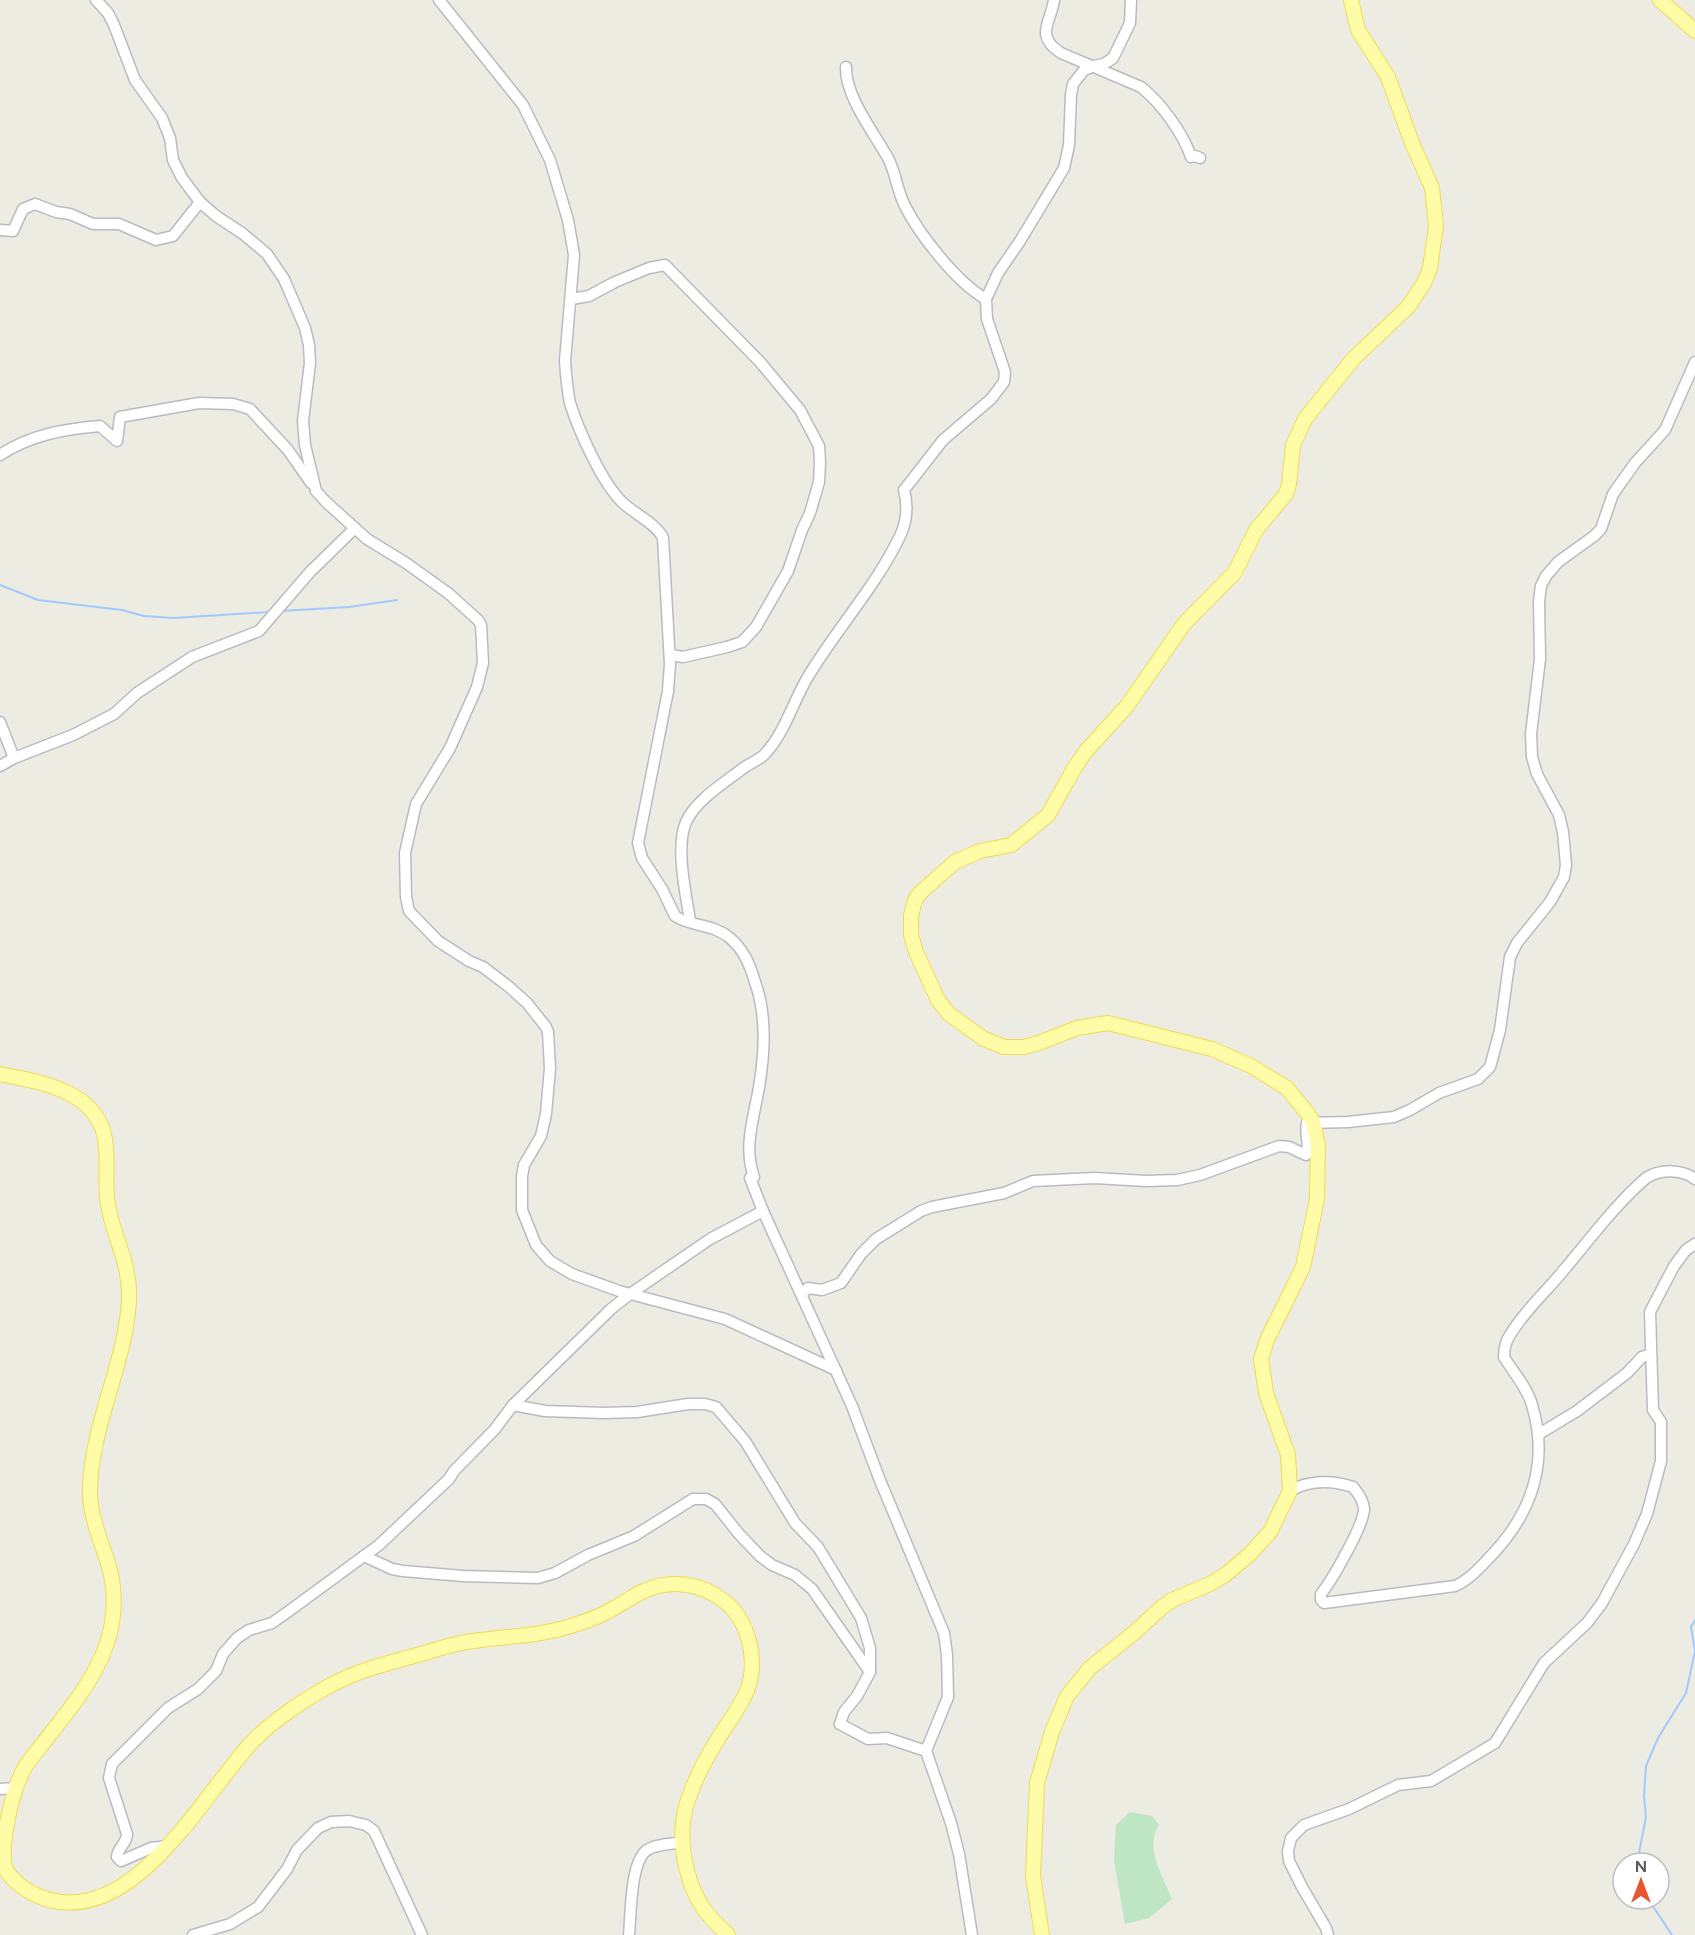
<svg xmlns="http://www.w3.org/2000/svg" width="1695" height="1935" viewBox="0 0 1695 1935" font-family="Figtree,sans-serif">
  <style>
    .green { fill: #bee5c4 }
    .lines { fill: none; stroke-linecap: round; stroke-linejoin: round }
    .stream { stroke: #a1c9fe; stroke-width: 2 }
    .minor-casing { stroke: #babbc1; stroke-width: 13 }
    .major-casing { stroke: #efda59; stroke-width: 16 }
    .minor { stroke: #fff; stroke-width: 10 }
    .major { stroke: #fefca6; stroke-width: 14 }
  </style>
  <rect width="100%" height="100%" fill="#edece2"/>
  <!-- green -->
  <path class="green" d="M1130,1812L1152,1816L1159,1825C1144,1848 1163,1876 1172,1899L1149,1918L1125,1924L1114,1860L1116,1825Z"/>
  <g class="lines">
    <!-- stream -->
    <g class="stream">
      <path d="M0,585L38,600L122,610L144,616L174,618L269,612"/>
      <path d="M281,611L349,607L397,600"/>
      <path d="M1637,1863L1646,1817L1644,1796L1646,1766L1658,1738L1686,1693L1695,1651L1691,1627L1695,1620"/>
      <path d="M1648,1899L1672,1935"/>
    </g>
    <!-- minor casing -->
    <g class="minor-casing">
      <g id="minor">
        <path d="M96,0L108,13L114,25L135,80L162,118L170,138L173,160L182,178L200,202L216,216L242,233L267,254L284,279L305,328L309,345L310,363L303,421L305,445L316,491L326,502L367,539L406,563L448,593L478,620L481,625L483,663L477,687L450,748L416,804L405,853L406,897L409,911L438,941L469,961L483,967L508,986L527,1003L546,1027L548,1032L550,1068L546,1114L541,1136L524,1165L522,1176V1210L536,1245L550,1261L572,1274L619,1291L725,1319L836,1370"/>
        <path d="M439,0L523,105L550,160L568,220L574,255L565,361C566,375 567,389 570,403C578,429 602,483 622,502C633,513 657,524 663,538L670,664L668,691L638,843L642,858L662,889L675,916C691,927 712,923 730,938C744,950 750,965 755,982C767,1015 765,1052 759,1087C754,1118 743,1146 754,1177L750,1178L763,1211L852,1406L879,1478L944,1633L947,1655L948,1697L926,1751L951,1823L959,1854L972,1935"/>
        <path d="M1054,0C1051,22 1034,36 1061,53L1141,87C1161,103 1183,133 1191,157L1195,156L1200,158"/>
        <path d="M846,67C845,96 874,133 888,158C896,173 897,191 905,206C919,234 957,283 986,299"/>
        <path d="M0,230L13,231L23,209L35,204L56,212L70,214L93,224H119L156,240L173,236L200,202"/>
        <path d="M571,299L589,296L615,282L649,268L665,265L760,362L800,410L819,446L820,462L819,482L810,513L802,530L788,571L756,627L742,642L727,647L683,657L670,655"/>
        <path d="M0,455C30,435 64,429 100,426L117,441L120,417L199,403L233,404L250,409L288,450L311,483"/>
        <path d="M0,722L14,758"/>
        <path d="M0,766L14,758L73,735L114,714L137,693L192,657L259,631L310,572L355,528"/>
        <path d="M690,921C686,893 675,848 686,822C696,800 724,783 742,769C749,764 759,760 765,754C786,731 793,701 809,675C838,627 877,585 901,534C907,520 908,505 904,490L943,440L991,399L1004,382L1005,372L987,319L986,299L998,273L1020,241L1064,168L1069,145L1071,95L1073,84L1084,70L1094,66L1104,64L1113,58L1130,23L1131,0"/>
        <path d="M802,1294L808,1288L822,1290L841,1283L861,1254L876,1239L921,1211L932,1207L1004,1193L1033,1181L1095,1178L1146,1181L1177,1180L1200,1175L1279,1146L1289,1147L1306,1155C1311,1145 1304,1134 1307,1123L1348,1122L1394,1117L1410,1110L1439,1093L1478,1079L1490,1067L1500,1030L1510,957L1517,943L1550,902L1564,877L1566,865L1563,832L1559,815L1537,774L1532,757L1531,734L1540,659L1539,601L1541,586L1546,576L1558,562L1594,536L1601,529L1613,494L1635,463L1665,430L1695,362"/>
        <path d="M513,1405L545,1411L604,1413L637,1412L688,1404H705L716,1407L745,1441L795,1523L818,1547L861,1618L870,1648V1672L857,1696L844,1712L840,1724L868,1739L887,1738L926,1751"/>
        <path d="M1539,1434L1577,1411L1627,1373L1642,1357L1651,1354"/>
        <path d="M1290,1491C1309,1480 1332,1480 1353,1487C1358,1493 1364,1501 1364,1509C1364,1525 1332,1580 1321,1594V1600L1324,1603L1455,1586C1467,1581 1478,1570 1487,1560C1530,1517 1550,1465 1532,1405C1527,1387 1513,1372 1504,1357C1504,1349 1505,1342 1510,1335C1524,1311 1546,1292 1563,1271C1590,1239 1615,1205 1646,1178C1660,1169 1682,1169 1695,1179"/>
        <path d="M364,1556L392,1569L403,1571L463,1576L538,1578L555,1573L588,1555L634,1536L693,1499H706L715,1504L739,1534L760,1556L772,1565L795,1575L812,1589L870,1672"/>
        <path d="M0,1789L15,1788"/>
        <path d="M168,1846L151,1848L121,1861L117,1857C117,1848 127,1844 127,1834L109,1778L112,1764L168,1708L198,1689L216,1671L223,1654L237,1638L249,1630L272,1623L289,1611L379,1545L449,1479L454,1471L495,1429L513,1405L611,1309L630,1294L710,1239L763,1211"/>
        <path d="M193,1935L230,1924L258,1907L287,1869L297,1850L318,1828L331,1822L349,1821L366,1825L374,1831L422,1935"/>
        <path d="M629,1935C631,1915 630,1862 647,1850C655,1844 673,1844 683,1842"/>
        <path d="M1328,1935L1326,1928L1302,1887L1289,1861L1288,1851L1291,1838L1304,1825L1349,1809L1398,1785L1431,1781L1495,1743L1544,1663L1587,1623L1602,1603L1634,1544L1647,1514L1661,1461V1422L1653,1410L1650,1312L1674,1266L1686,1250L1695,1244"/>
      </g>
    </g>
    <!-- major casing -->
    <g class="major-casing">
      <g id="major">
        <path d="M1660,0L1695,31"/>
        <path d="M0,1074C39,1082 92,1089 104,1134C109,1155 105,1177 107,1198C111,1235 131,1260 129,1301C125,1365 92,1423 90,1488C89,1513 99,1536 107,1560C116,1586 116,1617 107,1643C96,1676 72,1707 51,1733C43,1744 33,1755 25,1767C12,1790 0,1843 5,1868C13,1883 31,1894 46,1899C135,1926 203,1794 253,1741C271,1722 308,1697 331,1685C358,1670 392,1662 421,1654C438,1649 455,1643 473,1641C509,1636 543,1636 577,1624C591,1620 604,1614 616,1607C625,1602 634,1595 644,1591C671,1579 701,1583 724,1601C748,1619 758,1659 748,1688C742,1704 731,1719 721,1734C707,1756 692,1784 685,1810C678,1840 685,1877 700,1903C706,1915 718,1925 728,1935"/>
        <path d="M1042,1935L1033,1876L1037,1783L1052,1732L1067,1696L1090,1668L1135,1632L1161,1608L1172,1600L1210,1584L1225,1575L1250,1554L1270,1532L1290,1491L1288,1455L1266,1393L1261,1359L1267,1340L1303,1267L1317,1199L1318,1145L1313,1122L1308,1114L1287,1088L1251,1066L1212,1049L1108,1023L1077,1028L1039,1043L1024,1047H1004L984,1039L949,1014L938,1000L916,952L911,935V916L915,900L920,893L955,862L980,851L1011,845L1048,815L1075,767L1086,751L1127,706L1184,624L1235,572L1256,530L1286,494L1289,484L1293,445L1305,419L1354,358L1408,307L1424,283L1430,268L1436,226L1432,188L1412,143L1388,77L1358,30L1351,0"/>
      </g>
    </g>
    <!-- minor -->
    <use href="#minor" class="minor"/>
    <!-- major -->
    <use href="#major" class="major"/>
  </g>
  <!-- north arrow -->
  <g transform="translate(1641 1881)"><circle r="28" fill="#ffffff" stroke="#bdbec1" stroke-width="1.5"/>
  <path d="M0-4.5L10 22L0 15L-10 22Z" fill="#e6562f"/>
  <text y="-9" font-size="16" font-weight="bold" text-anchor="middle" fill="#5a5d63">N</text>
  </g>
</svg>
